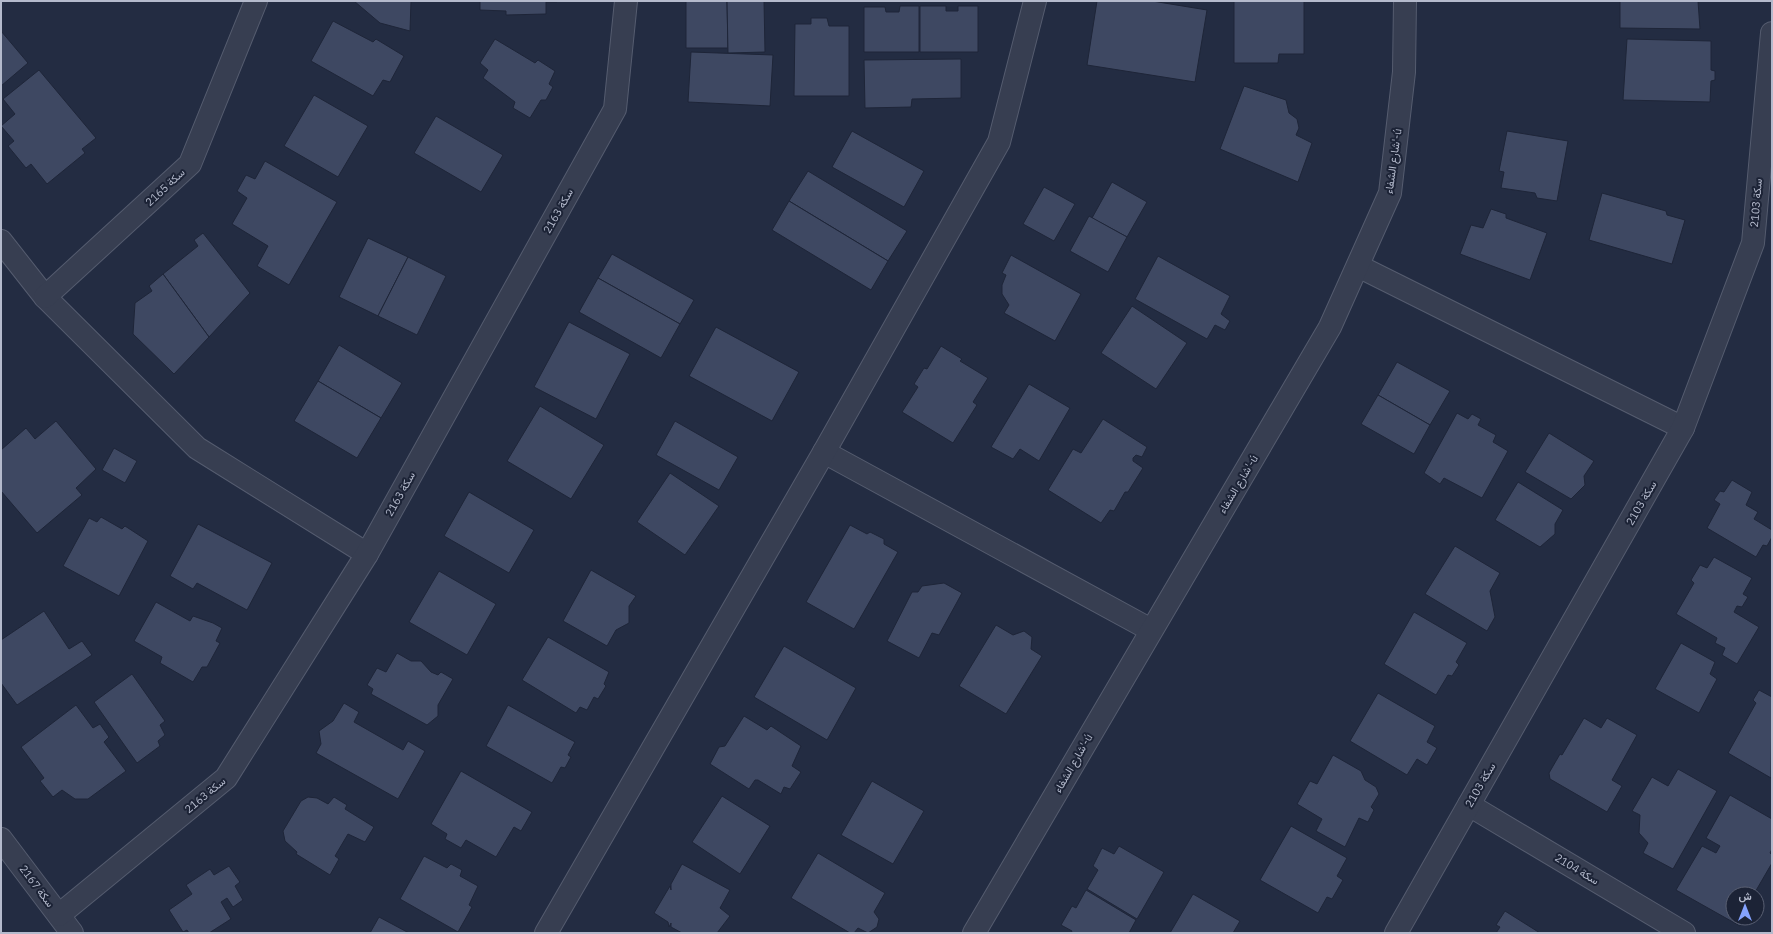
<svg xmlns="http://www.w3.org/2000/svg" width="1773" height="934" viewBox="0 0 1773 934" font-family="'IBM Plex Sans',Vazirmatn,sans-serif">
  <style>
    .building { fill: #3e4862; stroke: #1e2538 }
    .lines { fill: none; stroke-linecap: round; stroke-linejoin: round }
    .minor-casing { stroke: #555c6f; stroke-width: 24 }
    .tertiary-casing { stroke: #555c6f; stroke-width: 24 }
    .minor { stroke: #373e51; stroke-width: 22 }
    .tertiary { stroke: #373e51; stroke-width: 22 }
    .labels { text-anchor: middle; stroke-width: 4; stroke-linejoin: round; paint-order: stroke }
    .street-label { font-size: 11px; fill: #b4bacc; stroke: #1c2336 }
  </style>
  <rect width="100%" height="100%" fill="#232c42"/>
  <!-- building -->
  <g class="building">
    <path d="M354,1H411L410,31L380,23Z"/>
    <path d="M480,1H557V2H546V14L506,15V11L480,10Z"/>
    <path d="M686,1H727L728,48H686Z"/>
    <path d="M727,1H764L765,52L728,53Z"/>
    <path d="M1097,1H1152L1207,10L1195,82L1087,65Z"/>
    <path d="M1234,1H1304V54H1279L1278,63H1234Z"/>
    <path d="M1620,1H1698L1700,29L1620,28Z"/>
    <path d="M900,6H919V52H864V7H885L886,12H899Z"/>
    <path d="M920,6H946V11H958V6H978V52H920Z"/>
    <path d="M811,18H827L829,26H849V96H794L795,24H811Z"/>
    <path d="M333,21L373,42L376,39L404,56L390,82L383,80L373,96L311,61Z"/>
    <path d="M1,31L28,63L1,86Z"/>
    <path d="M495,39L535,63L538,60L555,71L549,84L553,87L546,100H541L530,118L513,108L515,102L483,78L488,70L480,63Z"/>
    <path d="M1627,39L1711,41V70L1715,71V80L1711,81L1710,102L1623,100Z"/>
    <path d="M691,52L773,55L770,106L688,102Z"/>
    <path d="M961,59V98L912,99L911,107L865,108L864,60Z"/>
    <path d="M39,70L96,138L82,149L85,153L47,184L31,164L26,168L8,146L14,141L1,126L15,114L3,99Z"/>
    <path d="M1244,86L1286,100L1289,113L1297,119L1299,128L1296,135L1312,143L1298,182L1220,149Z"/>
    <path d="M314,95L368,126L338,177L284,146Z"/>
    <path d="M436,116L503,155L481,192L414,153Z"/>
    <path d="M852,131L924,171L904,207L832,167Z"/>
    <path d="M1507,131L1568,141L1557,201L1537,198L1535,193L1501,188L1504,172L1499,171Z"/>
    <path d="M265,161L337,202L289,285L257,266L268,246L232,224L247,198L237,191L246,175L255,179Z"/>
    <path d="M808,171L907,231L888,261L789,201Z"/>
    <path d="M1112,182L1147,202L1127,237L1092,218Z"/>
    <path d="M1044,187L1075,204L1054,241L1023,224Z"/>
    <path d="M1602,193L1666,211L1667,215L1685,220L1672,264L1589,240Z"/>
    <path d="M789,201L888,261L871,290L772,230Z"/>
    <path d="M1491,209L1506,214V218L1547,233L1530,280L1460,254L1471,225L1483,228Z"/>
    <path d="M1089,216L1127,237L1108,272L1070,251Z"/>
    <path d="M203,233L250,293L209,337L163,274L198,246L194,240Z"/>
    <path d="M368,238L408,257L378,316L339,297Z"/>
    <path d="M612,254L694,300L680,324L598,278Z"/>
    <path d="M1011,255L1081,294L1055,341L1004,313L1009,305L1002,294V285L1006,275L1002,273Z"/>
    <path d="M1158,256L1230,296L1221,314L1230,321L1225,330L1215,325L1207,339L1135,299Z"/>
    <path d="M408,257L446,276L417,335L378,316Z"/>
    <path d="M163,274L209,337L174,374L133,334L135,303L152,291L149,286Z"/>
    <path d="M598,278L680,324L661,358L579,312Z"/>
    <path d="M1132,306L1187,343L1156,389L1101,353Z"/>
    <path d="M569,322L630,354L596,419L534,387Z"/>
    <path d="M716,327L799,372L772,421L689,376Z"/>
    <path d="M339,345L402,383L381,418L318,381Z"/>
    <path d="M941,346L962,359L960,361L988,378L973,402L977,405L953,443L902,412L918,387L914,384L924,368L927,369Z"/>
    <path d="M1397,362L1450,391L1430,425L1378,395Z"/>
    <path d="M318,381L381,418L357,458L294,421Z"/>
    <path d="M1029,384L1070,408L1039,461L1020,449L1013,459L991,447Z"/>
    <path d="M1378,395L1430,425L1414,454L1361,424Z"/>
    <path d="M540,406L604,445L571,499L507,461Z"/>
    <path d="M1457,413L1468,419L1472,414L1481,419L1478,425L1496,435L1493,442L1508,451L1482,498L1444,478L1440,484L1424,473Z"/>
    <path d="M1103,419L1147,447L1142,457L1136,455L1133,458V461L1143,468L1128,492H1125L1114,511L1110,510L1101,523L1048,490L1073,449L1081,453Z"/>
    <path d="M56,421L96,469L76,488L82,495L37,533L1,491V450L26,428L35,439Z"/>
    <path d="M675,421L738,457L719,490L656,455Z"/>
    <path d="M1549,433L1594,461L1584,476L1585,485L1571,499L1525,472Z"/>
    <path d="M114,448L137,461L125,483L102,470Z"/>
    <path d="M670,473L719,506L685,555L637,522Z"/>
    <path d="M1732,480L1752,492L1746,505L1758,512L1754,519L1772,530V537L1767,546L1763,545L1756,557L1707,528L1720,504L1714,500L1720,491L1724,492Z"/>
    <path d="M1518,482L1563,510L1555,524V534L1540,547L1495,520Z"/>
    <path d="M469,492L534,530L509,573L444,536Z"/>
    <path d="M101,517L122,529L125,526L148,541L119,596L63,566L89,518L97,522Z"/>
    <path d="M198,524L272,563L247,610L197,583L193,589L170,576Z"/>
    <path d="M850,525L867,534L870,532L884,539V544L898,552L854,629L806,602Z"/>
    <path d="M1455,546L1500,573L1490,591L1495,617L1487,631L1425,594Z"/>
    <path d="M1714,557L1752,578L1743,594L1748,597L1742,607L1737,606L1734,612L1759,627L1737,664L1722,655L1725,648L1715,643L1717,638L1676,614L1694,583L1691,580L1700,565L1707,568Z"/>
    <path d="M591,570L636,596L629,606V623L616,630L607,646L563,621Z"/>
    <path d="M439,571L496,604L467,655L409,622Z"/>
    <path d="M944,583L962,593L939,635L932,633L919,658L887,641L912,592H918L922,586Z"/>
    <path d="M156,602L190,621L193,616L213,623L222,628L216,641L220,643L207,667H202L193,682L160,663L162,657L134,641Z"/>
    <path d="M44,611L69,649L82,641L92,655L17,705L1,683V640Z"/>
    <path d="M1414,612L1467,643L1456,662L1459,665L1452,676L1448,675L1436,695L1384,664Z"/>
    <path d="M996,625L1013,635L1024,631L1032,637L1031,649L1042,656L1006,714L959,686Z"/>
    <path d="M548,637L609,672L604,684L606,686L598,699L594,697L587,710L580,707L576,713L522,680Z"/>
    <path d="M1681,643L1715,662L1710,674L1717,679L1699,713L1655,689Z"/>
    <path d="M784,646L856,688L827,740L754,697Z"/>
    <path d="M397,653L411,661H421L431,672L438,675L441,672L453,679L438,705V716L427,725L371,694L373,689L367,685L377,668L386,672Z"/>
    <path d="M132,674L165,721L160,725L165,735L158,741L160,746L137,763L94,702Z"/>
    <path d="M1759,690L1772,697L1771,778L1728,753L1756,703L1753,700Z"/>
    <path d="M1378,693L1435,726L1427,742L1437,748L1427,765L1417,759L1407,775L1350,741Z"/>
    <path d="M344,703L359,712L354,722L403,750L408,741L425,751L398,799L316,753L321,744L319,731L333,721Z"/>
    <path d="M76,705L93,728L100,724L109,737L104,742L126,771L88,799H75L62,790L53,797L40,781L44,778L21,747Z"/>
    <path d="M508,705L575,742L568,755L571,757L565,768L561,767L552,783L486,746Z"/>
    <path d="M744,716L767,730L771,726L801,746L792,766L801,772L790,789L784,787L781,794L758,780H755L749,789L710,764L719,747L725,746Z"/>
    <path d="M1584,718L1601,728L1607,718L1637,735L1612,780L1622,786L1607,812L1550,779L1549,773L1560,754L1562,755Z"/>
    <path d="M1333,755L1361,771L1365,780L1376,787L1379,794L1371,807L1374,810L1368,822L1359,818L1345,847L1316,831L1322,819L1297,804L1310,781L1317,784Z"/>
    <path d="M1678,769L1717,791L1673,869L1643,853L1648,843L1639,833L1640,815L1632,811L1652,777L1668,786Z"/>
    <path d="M461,771L532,812L521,831L514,827L496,857L466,840L461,848L445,839L447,834L431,824Z"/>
    <path d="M872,781L924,811L893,864L841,835Z"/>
    <path d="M1730,795L1772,819V849L1770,853L1772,855V863L1754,894H1733V918H1744L1740,926L1676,890L1702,846L1716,853L1720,846L1706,838Z"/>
    <path d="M722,796L770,826L740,874L692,842Z"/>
    <path d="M308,797L317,798L328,804L334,797L347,805L345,809L374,827L365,842L348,834L335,856L339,859L330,875L296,854L297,852L285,841L283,831L301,801Z"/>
    <path d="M1291,826L1347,858L1337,876L1343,880L1332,899L1327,897L1318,913L1260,880Z"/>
    <path d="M1119,846L1164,872L1137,919L1087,889L1098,870L1093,866L1102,848L1114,854Z"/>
    <path d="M818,853L885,893L874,912L879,919L877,927L868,933L858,928L854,933H850L791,898Z"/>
    <path d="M424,856L447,868L451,864L462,870L460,876L478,886L469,905L472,907L458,932L400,899Z"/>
    <path d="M682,864L730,890L720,908L730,916L717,933H682L671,927V923L669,927L668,922L654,913L670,886L671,890V884Z"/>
    <path d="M229,866L240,882L235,886L243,900L233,907L227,898L221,902L231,919L209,933H189L187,930L183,932L169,910L192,894L186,885L210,869L214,875Z"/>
    <path d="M1086,890L1136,920L1129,933H1071L1072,931L1061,925L1072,906L1076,908Z"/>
    <path d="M1193,894L1240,921L1233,933H1170Z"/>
    <path d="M1505,911L1540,933H1496L1500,927L1496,925Z"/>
    <path d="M379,917L409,933H370Z"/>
  </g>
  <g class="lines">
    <!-- minor casing -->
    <g class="minor-casing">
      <g id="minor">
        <path d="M1,241L45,297L197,448L367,554"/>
        <path d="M1358,266L1683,428"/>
        <path d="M45,297L190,164L256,1"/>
        <path d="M824,452L1151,630"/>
        <path d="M1469,805L1684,933"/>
        <path d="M1,839L72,933"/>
        <path d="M59,915L226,778L367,554L615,109L626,1"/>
        <path d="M546,933L824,452L999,142L1035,1"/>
        <path d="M1396,933L1683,428L1753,243L1772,33"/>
      </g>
    </g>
    <!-- tertiary casing -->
    <g class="tertiary-casing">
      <path id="tertiary" d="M974,933L1330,327L1390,193L1404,72L1405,1"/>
    </g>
    <!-- minor -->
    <use href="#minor" class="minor"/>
    <!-- tertiary -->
    <use href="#tertiary" class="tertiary"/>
  </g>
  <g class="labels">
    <!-- street labels -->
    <g class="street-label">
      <text transform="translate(1393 161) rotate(-82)" y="4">شارع الشفاء'-ú</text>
      <text transform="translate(165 187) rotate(-43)" y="4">سكة 2165</text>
      <text transform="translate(1756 203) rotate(-85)" y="4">سكة 2103</text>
      <text transform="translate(558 211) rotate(-61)" y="4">سكة 2163</text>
      <text transform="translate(1238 484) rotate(-59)" y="4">شارع الشفاء'-ú</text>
      <text transform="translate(400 494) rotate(-61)" y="4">سكة 2163</text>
      <text transform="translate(1641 503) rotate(-60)" y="4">سكة 2103</text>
      <text transform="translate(1073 763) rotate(-60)" y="4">شارع الشفاء'-ú</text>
      <text transform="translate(1480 785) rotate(-60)" y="4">سكة 2103</text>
      <text transform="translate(205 795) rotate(-40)" y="4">سكة 2163</text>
      <text transform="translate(1577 869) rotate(31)" y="4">سكة 2104</text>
      <text transform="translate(37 886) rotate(53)" y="4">سكة 2167</text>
    </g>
  </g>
  <!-- border -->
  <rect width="1773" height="934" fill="none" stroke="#b4bacc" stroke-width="4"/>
  <!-- north arrow -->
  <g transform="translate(1745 906)"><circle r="19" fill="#1c2336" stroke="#595f72"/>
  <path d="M0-3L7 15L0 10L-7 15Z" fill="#85a3ff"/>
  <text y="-6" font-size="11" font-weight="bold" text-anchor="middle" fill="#b4bacc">ش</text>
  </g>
</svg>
